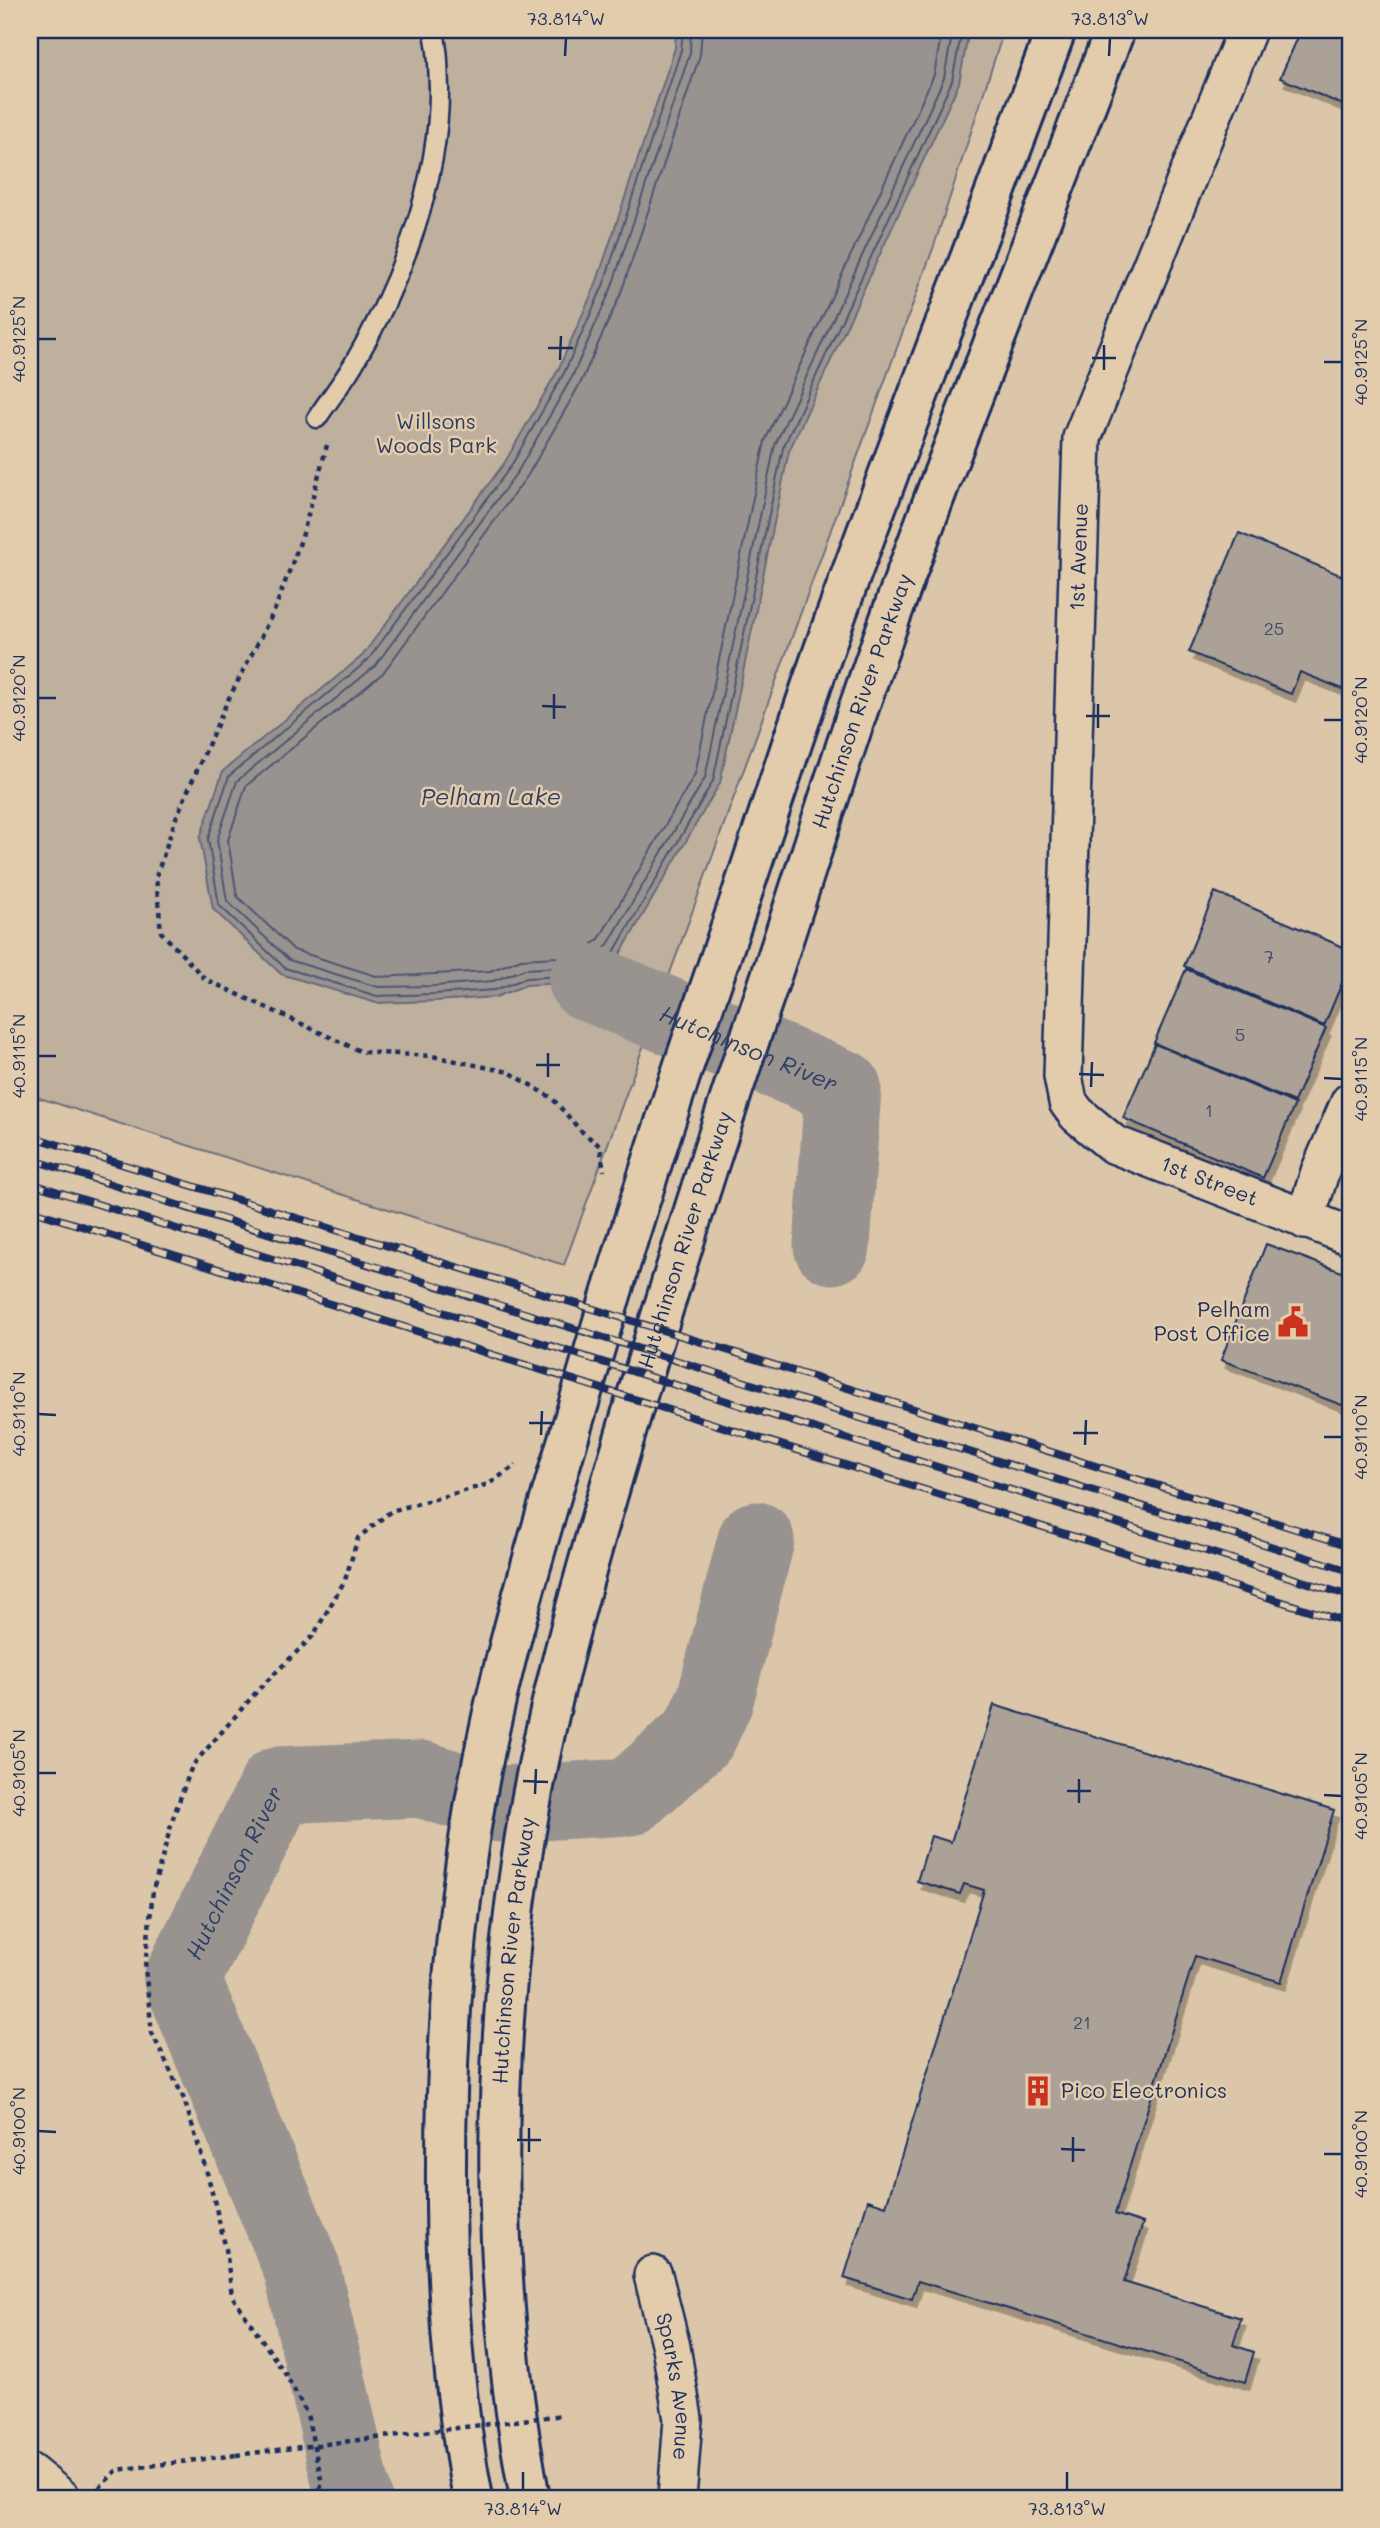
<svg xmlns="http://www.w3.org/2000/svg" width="1380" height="2528" viewBox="0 0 1380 2528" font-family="Mali,sans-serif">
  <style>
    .green { fill: #bfb09d; stroke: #6d707e; stroke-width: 2 }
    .water { fill: #999390; stroke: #676b7c; stroke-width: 2 }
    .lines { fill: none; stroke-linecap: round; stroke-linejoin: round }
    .shore { stroke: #4d5772; stroke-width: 2 }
    .river { stroke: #999390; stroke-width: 77 }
    .building { fill: #aca196; stroke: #1b2f5e; stroke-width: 2; filter: url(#shadow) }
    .lane-casing { stroke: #1b2f5e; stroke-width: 23 }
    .street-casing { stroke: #1b2f5e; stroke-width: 42 }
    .highway-casing { stroke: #1b2f5e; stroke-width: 44 }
    .path { stroke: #1b2f5e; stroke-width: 4.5; stroke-dasharray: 5 5; stroke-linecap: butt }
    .lane { stroke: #e3ccac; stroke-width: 18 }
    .street { stroke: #e3ccac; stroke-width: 37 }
    .highway { stroke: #e3ccac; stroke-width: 38 }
    .rail-casing { stroke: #1b2f5e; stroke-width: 8 }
    .rail { stroke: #e3ccac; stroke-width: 5; stroke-dasharray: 16; stroke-linecap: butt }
    .path-bridge { stroke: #1b2f5e; stroke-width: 4.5; stroke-dasharray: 5 5; stroke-linecap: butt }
    .ticks { fill: none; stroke: #1b2f5e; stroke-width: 2.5 }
    .labels { text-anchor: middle; stroke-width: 5; stroke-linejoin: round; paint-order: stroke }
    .number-label { font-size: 18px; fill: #3f4c6c }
    .park-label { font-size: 21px; fill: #2b3c64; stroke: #e3ccac }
    .street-label { font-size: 21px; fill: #1b2f5e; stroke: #e3ccac }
    .poi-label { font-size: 21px; fill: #1b2f5e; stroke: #e3ccac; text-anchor: end }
    .water-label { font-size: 23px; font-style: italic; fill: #2e3e66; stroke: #e3ccac }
    .neatline { fill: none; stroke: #1b2f5e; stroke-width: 2.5 }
    .ticks-label { font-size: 18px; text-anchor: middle; fill: #1b2f5e }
  </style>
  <defs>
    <filter id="shadow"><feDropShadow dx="4.5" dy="8" stdDeviation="0" flood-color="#0004"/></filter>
  </defs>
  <rect width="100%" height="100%" fill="#dbc6a9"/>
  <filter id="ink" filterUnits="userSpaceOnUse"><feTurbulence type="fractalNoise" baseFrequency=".0143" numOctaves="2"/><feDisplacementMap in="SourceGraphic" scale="14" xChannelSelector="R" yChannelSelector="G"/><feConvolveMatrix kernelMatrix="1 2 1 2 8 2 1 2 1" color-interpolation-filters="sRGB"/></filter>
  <g filter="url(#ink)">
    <!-- green -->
    <path class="green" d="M30,30H1004L935,243L564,1265L30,1095Z"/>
    <!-- water -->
    <path class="water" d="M676,30H969L959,83L789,451L720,783L619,956L587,982L526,985L496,997L436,1001L376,1003L281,974L213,909L200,838L223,771L362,656L505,462L558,370L596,284L675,48Z"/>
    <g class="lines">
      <!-- shore -->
      <g class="shore">
        <path d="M683,30L681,50L603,286L564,373L511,466L368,660L229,776L208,839L219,905L285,968L377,996L435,994L495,990L526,978L584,975L614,952L713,781L783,448L952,81L962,30"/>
        <path d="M691,30L690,53L611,289L572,377L518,471L375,666L237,781L217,840L227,901L289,960L378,987L435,986L493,981L525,969L581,966L607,946L705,778L775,445L944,78L953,30"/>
        <path d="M702,30L700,55L621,293L581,382L528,475L383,673L246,786L228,840L237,896L294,950L379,977L490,971L521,959L577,956L599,939L695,774L765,441L934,75L942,30"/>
      </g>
      <!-- river -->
      <g class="river">
        <path id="s1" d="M587,982L843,1088L832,1246"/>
        <path id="s2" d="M354,2498L302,2269L182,1979L278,1785L421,1779L500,1804L630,1797L699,1735L715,1700L756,1540"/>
      </g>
    </g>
    <!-- building -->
    <g class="building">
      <path d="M1301,30H1350V108L1280,78Z"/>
      <path d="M1239,533L1350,579L1343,602L1350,605V692L1300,672L1291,694L1189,652Z"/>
      <path d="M1215,892L1350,950V964L1324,1026L1184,966Z"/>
      <path d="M1186,969L1326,1028L1294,1102L1154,1043Z"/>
      <path d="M1155,1044L1295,1104L1263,1178L1123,1118Z"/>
      <path d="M1266,1244L1350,1275V1408L1221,1360Z"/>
      <path d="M994,1705L1334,1810L1281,1982L1195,1956L1115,2214L1143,2223L1124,2282L1241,2318L1233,2345L1254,2352L1245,2382L918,2281L912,2299L844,2278L868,2200L886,2206L984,1890L964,1884L960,1894L917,1881L931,1836L951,1842Z"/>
    </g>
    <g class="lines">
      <!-- lane casing -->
      <g class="lane-casing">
        <path id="lane" d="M317,418C329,400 342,383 353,365C400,285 440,181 439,88C438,68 439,49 433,30"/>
      </g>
      <!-- street casing -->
      <g class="street-casing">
        <g id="street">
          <path id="s3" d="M1247,30L1082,438L1063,1076L1068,1102L1077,1114L1113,1144L1350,1236"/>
          <path d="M1305,1220L1320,1172L1350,1102"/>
          <path id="s4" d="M653,2275L671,2347L683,2419L677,2498"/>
          <path d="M30,2473L61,2498"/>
        </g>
      </g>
      <!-- highway casing -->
      <g class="highway-casing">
        <g id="highway">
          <path d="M473,2498C452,2389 445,2276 446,2165C446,2014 459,1864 492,1717C516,1612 547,1509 578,1406C620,1261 665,1118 714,976C755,858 792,739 834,621C906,423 983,227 1056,30"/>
          <path id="s5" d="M530,2498C491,2293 490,2063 522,1856C541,1728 576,1604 612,1480C659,1319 709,1159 763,1000C799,894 831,787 868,681C944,462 1032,247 1115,30"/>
        </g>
      </g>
      <!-- path -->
      <g class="path">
        <path d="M327,445L302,537L275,609L227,702L176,818L156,877L161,932L205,979L362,1052L432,1056L509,1072L552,1098L580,1130L600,1146L604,1171"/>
        <path d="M99,2488L117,2470L236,2455"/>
        <path d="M316,2498L322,2483L307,2414L286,2375L232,2296L226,2249L208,2176L184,2099L152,2033L145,1967L153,1890L174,1815L192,1766L259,1689L313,1636L345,1580L358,1538L391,1511L489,1484L516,1465"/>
      </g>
      <!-- lane -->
      <use href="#lane" class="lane"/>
      <!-- street -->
      <use href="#street" class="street"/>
      <!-- highway -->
      <use href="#highway" class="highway"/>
      <!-- rail casing -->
      <g class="rail-casing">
        <g id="rail">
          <path d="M30,1136L701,1342L1350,1546"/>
          <path d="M30,1159C470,1295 910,1434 1350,1571"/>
          <path d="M30,1183L1350,1596"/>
          <path d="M30,1210L1350,1623"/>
        </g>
      </g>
      <!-- rail -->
      <use href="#rail" class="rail"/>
      <!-- path-bridge -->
      <path class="path-bridge" d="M236,2455L563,2415"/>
    </g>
  </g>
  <!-- ticks -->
  <path class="ticks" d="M565,56L566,38M1109,56L1110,38M38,339H56M548,348H573M1092,358H1116M560,360L561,336M1324,362H1342M1104,370V345M38,698H56M542,706L566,707M1086,716H1110M554,719V694M1324,720H1342M1098,728V704M38,1056H56M536,1065H560M1079,1074L1104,1075M548,1077V1053M1324,1078L1342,1079M1091,1087L1092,1062M38,1414L56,1415M529,1423H554M1073,1433H1098M541,1435L542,1411M1324,1437H1342M1085,1445L1086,1420M38,1773H56M523,1781L548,1782M1067,1791H1091M535,1794L536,1769M1324,1795L1342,1796M1079,1803V1779M38,2131L56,2132M517,2140H541M1061,2149L1085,2150M529,2152V2128M1324,2154H1342M1073,2162V2137M523,2490V2472M1067,2490V2472"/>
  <!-- icons -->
  <defs>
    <g id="civic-bare" transform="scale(2.415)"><path d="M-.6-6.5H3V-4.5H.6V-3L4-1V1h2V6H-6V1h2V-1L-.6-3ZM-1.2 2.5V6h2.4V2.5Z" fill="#c8321e" stroke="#e3ccac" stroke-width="2.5" paint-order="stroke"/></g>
    <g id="building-bare" transform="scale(2.415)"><path d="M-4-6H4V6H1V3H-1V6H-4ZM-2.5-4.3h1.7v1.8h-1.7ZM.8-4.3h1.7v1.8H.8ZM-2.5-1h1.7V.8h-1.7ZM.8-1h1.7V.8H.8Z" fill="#c8321e" stroke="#e3ccac" stroke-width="2.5" paint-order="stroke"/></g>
  </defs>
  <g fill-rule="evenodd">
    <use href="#civic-bare" x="1293" y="1322"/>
    <use href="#building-bare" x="1038" y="2091"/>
  </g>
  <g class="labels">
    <!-- number labels -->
    <g class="number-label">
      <text x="1274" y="635">25</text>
      <text x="1269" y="963">7</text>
      <text x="1240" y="1041">5</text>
      <text x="1209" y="1117">1</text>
      <text x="1082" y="2029">21</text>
    </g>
    <!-- park labels -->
    <g class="park-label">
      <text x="436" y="429">Willsons<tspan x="436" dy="24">Woods Park</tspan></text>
    </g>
    <!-- street labels -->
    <g class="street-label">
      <text transform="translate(1079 557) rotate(-88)" y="7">1st Avenue</text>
      <text dy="7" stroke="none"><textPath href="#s5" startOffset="1850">Hutchinson River Parkway</textPath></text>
      <text dy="7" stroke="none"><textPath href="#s3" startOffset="1270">1st Street</textPath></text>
      <text dy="7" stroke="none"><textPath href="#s5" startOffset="1283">Hutchinson River Parkway</textPath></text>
      <text dy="7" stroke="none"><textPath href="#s5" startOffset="550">Hutchinson River Parkway</textPath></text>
      <text dy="7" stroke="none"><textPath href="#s4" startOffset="114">Sparks Avenue</textPath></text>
    </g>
    <!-- poi labels -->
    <g class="poi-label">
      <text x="1270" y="1317">Pelham<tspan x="1270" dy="24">Post Office</tspan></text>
      <text x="1061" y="2098" text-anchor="start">Pico Electronics</text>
    </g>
    <!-- water labels -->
    <g class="water-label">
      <text x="491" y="805">Pelham Lake</text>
      <text dy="8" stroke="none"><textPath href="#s1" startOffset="175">Hutchinson River</textPath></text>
      <text dy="8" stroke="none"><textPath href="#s2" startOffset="667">Hutchinson River</textPath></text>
    </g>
  </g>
  <!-- margin -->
  <rect width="1380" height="2528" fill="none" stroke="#e3ccac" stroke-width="77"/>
  <rect x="38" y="38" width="1304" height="2452" class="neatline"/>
  <g class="ticks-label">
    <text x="566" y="25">73.814°W</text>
    <text x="1110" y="25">73.813°W</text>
    <text transform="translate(19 339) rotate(-90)" y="6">40.9125°N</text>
    <text transform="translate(1361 362) rotate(-90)" y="6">40.9125°N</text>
    <text transform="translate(19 698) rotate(-90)" y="6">40.9120°N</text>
    <text transform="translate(1361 720) rotate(-90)" y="6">40.9120°N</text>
    <text transform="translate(19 1056) rotate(-90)" y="6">40.9115°N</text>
    <text transform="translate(1361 1079) rotate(-90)" y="6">40.9115°N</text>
    <text transform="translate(19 1414) rotate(-90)" y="6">40.9110°N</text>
    <text transform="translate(1361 1437) rotate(-90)" y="6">40.9110°N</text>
    <text transform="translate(19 1773) rotate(-90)" y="6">40.9105°N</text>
    <text transform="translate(1361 1796) rotate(-90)" y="6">40.9105°N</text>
    <text transform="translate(19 2131) rotate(-90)" y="6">40.9100°N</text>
    <text transform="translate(1361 2154) rotate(-90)" y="6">40.9100°N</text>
    <text x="523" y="2515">73.814°W</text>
    <text x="1067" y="2515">73.813°W</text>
  </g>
</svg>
